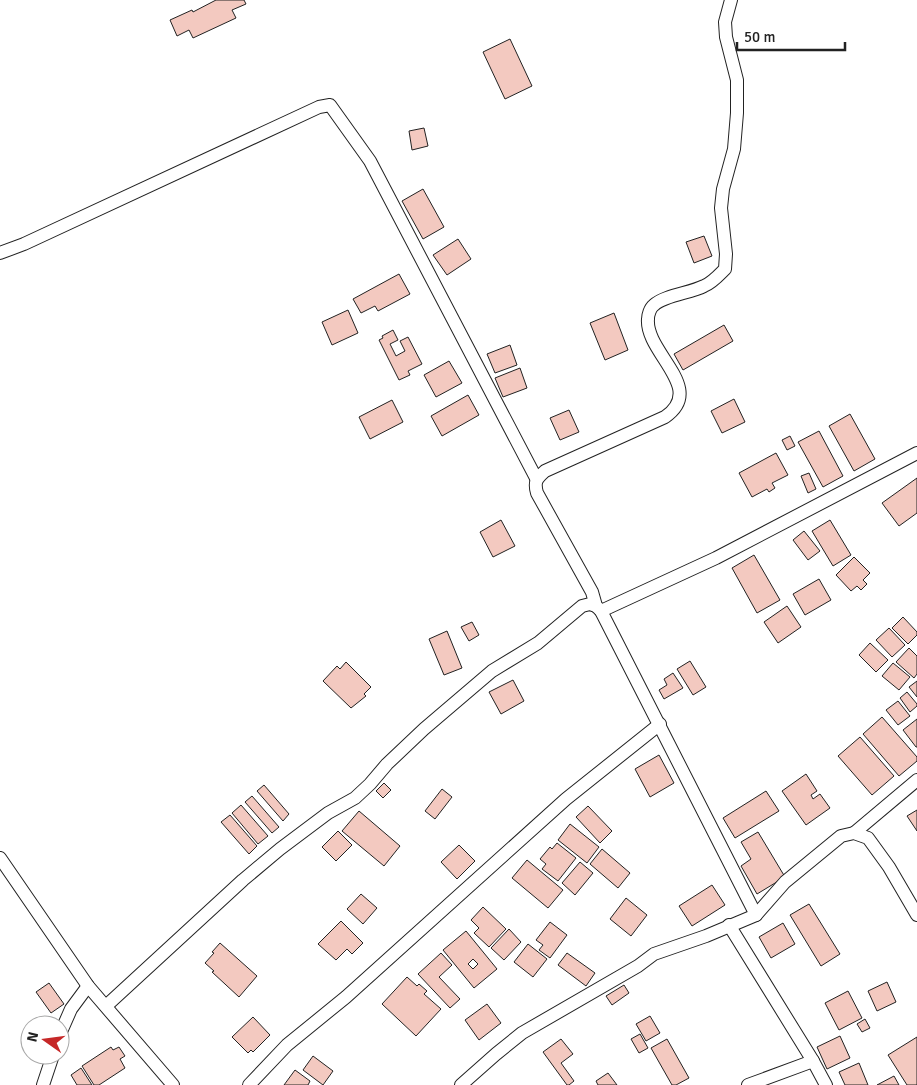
<svg xmlns="http://www.w3.org/2000/svg" width="917" height="1085" viewBox="0 0 917 1085" font-family="Signika,sans-serif">
  <style>
    .building { fill: #f3c9c0; stroke: #222; fill-rule: evenodd }
    .lines { fill: none; stroke-linecap: round; stroke-linejoin: round }
    .minor-casing { stroke: #222; stroke-width: 14 }
    .minor { stroke: #fff; stroke-width: 12 }
  </style>
  <rect width="100%" height="100%" fill="#fff"/>
  <!-- building -->
  <g class="building">
    <path d="M216,0H244L246,4L232,10L236,18L193,38L189,30L177,36L170,20L192,10L193,12Z"/>
    <path d="M510,39L532,86L505,99L483,52Z"/>
    <path d="M424,128L428,146L412,150L409,131Z"/>
    <path d="M423,189L444,227L423,239L402,201Z"/>
    <path d="M704,236L712,256L694,263L686,242Z"/>
    <path d="M458,239L471,259L447,275L433,255Z"/>
    <path d="M399,274L410,294L378,311L375,306L361,313L353,299Z"/>
    <path d="M348,310L358,333L332,345L322,322Z"/>
    <path d="M614,313L628,350L605,360L590,323Z"/>
    <path d="M724,325L733,341L683,370L674,354Z"/>
    <path d="M393,330L398,340L390,344L396,356L405,351L400,341L408,337L422,364L408,371L410,375L399,380L379,340L383,338L382,336Z"/>
    <path d="M510,345L517,365L495,373L487,354Z"/>
    <path d="M449,361L462,383L436,397L424,375Z"/>
    <path d="M520,368L527,388L503,397L495,378Z"/>
    <path d="M468,395L479,415L442,436L431,416Z"/>
    <path d="M734,399L745,422L722,433L711,411Z"/>
    <path d="M392,400L403,422L370,439L359,417Z"/>
    <path d="M569,410L579,432L560,440L550,418Z"/>
    <path d="M850,414L875,459L854,471L829,426Z"/>
    <path d="M819,431L843,476L823,487L798,442Z"/>
    <path d="M790,436L795,446L787,450L782,440Z"/>
    <path d="M776,453L788,475L772,483L775,488L769,492L767,489L752,497L739,473Z"/>
    <path d="M809,473L816,489L808,493L801,476Z"/>
    <path d="M917,478V513L899,526L882,503Z"/>
    <path d="M501,520L515,546L493,557L480,532Z"/>
    <path d="M830,520L851,555L833,566L812,531Z"/>
    <path d="M804,531L820,551L808,560L793,540Z"/>
    <path d="M754,555L780,600L757,613L732,568Z"/>
    <path d="M854,557L870,573L863,580L867,584L861,590L857,586L851,591L836,575Z"/>
    <path d="M819,579L831,600L805,615L793,594Z"/>
    <path d="M787,606L801,627L778,643L764,622Z"/>
    <path d="M903,617L917,632V635L908,644L892,628Z"/>
    <path d="M472,622L479,635L469,641L461,627Z"/>
    <path d="M889,628L905,645L892,657L876,640Z"/>
    <path d="M447,631L462,668L444,675L429,639Z"/>
    <path d="M870,643L888,660L876,672L859,655Z"/>
    <path d="M909,648L917,656V674L914,678L896,662Z"/>
    <path d="M690,661L706,687L693,695L677,669Z"/>
    <path d="M346,662L371,687L364,694L366,696L351,708L323,681L337,666L340,669Z"/>
    <path d="M893,663L910,677L899,690L882,676Z"/>
    <path d="M673,673L683,688L664,699L659,690L667,685L664,679Z"/>
    <path d="M513,680L524,701L501,714L489,692Z"/>
    <path d="M917,681V697L909,687Z"/>
    <path d="M907,692L917,704V706L910,712L900,698Z"/>
    <path d="M898,701L910,716L898,725L886,710Z"/>
    <path d="M882,717L917,757V761L899,776L863,734Z"/>
    <path d="M917,719V747H916L903,730Z"/>
    <path d="M860,737L894,776L872,795L838,756Z"/>
    <path d="M659,755L674,783L650,797L635,769Z"/>
    <path d="M806,774L817,791L811,795L813,799L820,794L830,808L806,825L782,791Z"/>
    <path d="M384,783L391,790L383,798L376,791Z"/>
    <path d="M264,785L289,814L283,821L257,791Z"/>
    <path d="M442,789L452,797L435,819L425,811Z"/>
    <path d="M766,791L779,811L735,838L723,818Z"/>
    <path d="M252,796L279,827L272,833L245,802Z"/>
    <path d="M241,805L268,836L258,844L232,813Z"/>
    <path d="M588,806L612,831L600,843L576,817Z"/>
    <path d="M917,810V831L907,816Z"/>
    <path d="M359,811L400,846L384,866L342,831Z"/>
    <path d="M230,815L257,846L249,854L221,822Z"/>
    <path d="M570,824L599,847L587,863L558,840Z"/>
    <path d="M338,831L352,845L336,861L322,847Z"/>
    <path d="M758,832L785,877L757,894L741,866L751,859L741,842Z"/>
    <path d="M557,843L576,858L558,881L542,869L546,864L540,859L550,847L552,849Z"/>
    <path d="M459,845L475,861L457,879L441,862Z"/>
    <path d="M602,849L630,873L618,888L590,864Z"/>
    <path d="M527,860L563,890L548,908L512,878Z"/>
    <path d="M580,862L593,873L575,895L562,883Z"/>
    <path d="M712,885L725,905L692,926L679,906Z"/>
    <path d="M361,894L377,908L363,924L347,909Z"/>
    <path d="M626,898L647,915L631,936L610,919Z"/>
    <path d="M809,904L840,954L821,966L790,915Z"/>
    <path d="M483,907L506,929L489,947L474,933L479,928L471,920Z"/>
    <path d="M341,921L363,943L352,954L347,949L336,960L318,944Z"/>
    <path d="M550,922L567,935L550,958L539,950L543,945L536,940Z"/>
    <path d="M783,923L795,944L771,958L759,937Z"/>
    <path d="M509,929L521,942L504,960L491,948Z"/>
    <path d="M466,931L497,969L474,988L443,950ZM473,959L478,964L473,969L468,964Z"/>
    <path d="M220,943L257,976L239,997L212,972L214,971L205,963L214,953L212,952Z"/>
    <path d="M528,944L547,959L533,977L514,962Z"/>
    <path d="M441,953L452,965L439,977L460,999L450,1008L418,974Z"/>
    <path d="M567,953L595,973L586,986L558,965Z"/>
    <path d="M407,977L417,986L419,984L427,991L424,994L441,1009L416,1036L382,1004Z"/>
    <path d="M887,982L896,1002L877,1011L868,991Z"/>
    <path d="M49,983L64,1004L51,1013L36,992Z"/>
    <path d="M624,985L629,993L612,1005L606,996Z"/>
    <path d="M848,991L862,1018L839,1030L825,1003Z"/>
    <path d="M487,1004L501,1023L479,1040L465,1020Z"/>
    <path d="M650,1016L660,1033L646,1041L636,1024Z"/>
    <path d="M253,1017L270,1035L253,1052L251,1050L248,1053L232,1037Z"/>
    <path d="M865,1019L870,1028L862,1032L857,1024Z"/>
    <path d="M640,1034L648,1048L639,1053L631,1039Z"/>
    <path d="M840,1036L850,1058L827,1069L817,1047Z"/>
    <path d="M917,1037V1085H907L888,1055Z"/>
    <path d="M561,1039L573,1054L561,1063L574,1081L569,1085H567L543,1052Z"/>
    <path d="M667,1039L689,1078L676,1085H672L651,1048Z"/>
    <path d="M111,1047L113,1050L119,1047L125,1056L120,1059L125,1068L99,1085H94L82,1066Z"/>
    <path d="M313,1056L333,1071L323,1085L303,1070Z"/>
    <path d="M859,1063L868,1085H845L839,1072Z"/>
    <path d="M81,1068L92,1085H77L71,1075Z"/>
    <path d="M295,1070L310,1081L308,1085H284Z"/>
    <path d="M608,1073L617,1085H598L596,1081Z"/>
    <path d="M894,1076L899,1085H877Z"/>
  </g>
  <g class="lines">
    <!-- minor casing -->
    <g class="minor-casing">
      <g id="minor">
        <path d="M731,0L725,22L726,37L737,80V113L734,149L723,189L721,208L726,254L725,269C719,275 712,283 704,286C691,293 665,295 654,305C650,308 648,315 648,319C645,353 707,388 665,417L545,471C536,479 534,482 537,493L592,592L596,606L601,611L756,915"/>
        <path d="M0,253L24,244L319,107L330,105L370,161L536,478"/>
        <path d="M601,611L716,558L917,453"/>
        <path d="M854,833L917,780"/>
        <path d="M0,858L88,986L173,1085"/>
        <path d="M729,925L813,1061L826,1085"/>
        <path d="M106,1006L243,880L280,849L328,813L355,798L370,784L387,764L424,729L492,671L538,643L582,606L590,604L596,606"/>
        <path d="M60,1034L71,1009L88,986"/>
        <path d="M43,1085L53,1055"/>
        <path d="M249,1085L287,1045L346,997L566,799L660,724"/>
        <path d="M461,1085L496,1054L522,1033L638,966L654,954L706,936L756,915L785,882L841,836L854,833L868,838L889,867L917,915"/>
        <path d="M748,1085L813,1061"/>
      </g>
    </g>
    <!-- minor -->
    <use href="#minor" class="minor"/>
  </g>
  <!-- north arrow -->
  <g transform="translate(45 1040) rotate(284)"><circle r="24" fill="#ffffff" stroke="#a7a7a7"/>
  <path d="M0-4L9 19L0 12L-9 19Z" fill="#c62828"/>
  <text y="-8" font-size="14" font-weight="bold" text-anchor="middle" fill="#222222">N</text>
  </g>
  <!-- scale -->
  <path d="M737 42v8h108v-8" fill="none" stroke="#222222" stroke-width="2.5"/>
  <text x="744" y="42" font-size="15" fill="#222222" stroke="#ffffff" stroke-width="4" paint-order="stroke">50 m</text>
</svg>
